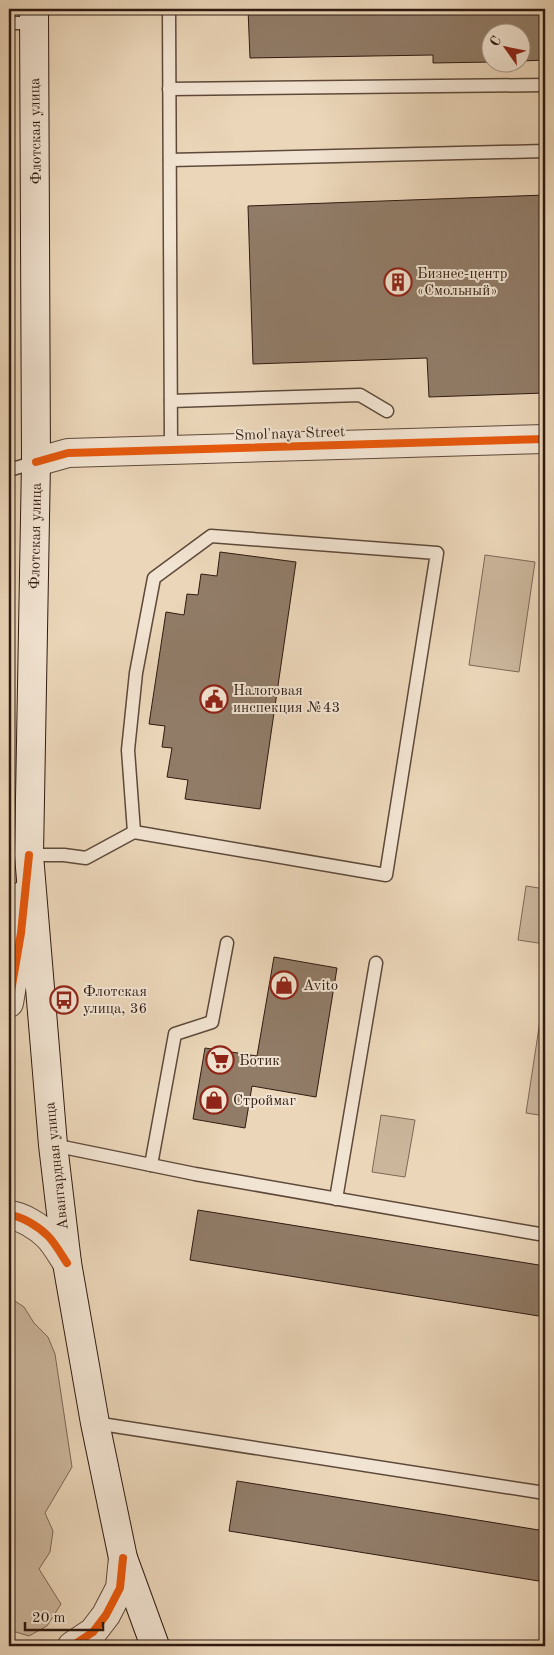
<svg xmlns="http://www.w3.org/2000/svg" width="554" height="1655" viewBox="0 0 554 1655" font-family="'Old Standard TT',serif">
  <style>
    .green { fill: #cbb69c; stroke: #7d6856 }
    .building { fill: #917c68; stroke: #2f1a10 }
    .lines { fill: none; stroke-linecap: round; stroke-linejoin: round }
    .service-casing { stroke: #5e493a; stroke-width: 15 }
    .tertiary-casing { stroke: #5e493a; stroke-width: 30 }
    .secondary-casing { stroke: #2f1a10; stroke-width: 30 }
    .service { stroke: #f2e4d2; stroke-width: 12 }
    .tertiary { stroke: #f2e4d2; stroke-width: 28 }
    .secondary { stroke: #f2e4d2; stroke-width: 28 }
    .cycleway-casing { stroke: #f2e4d2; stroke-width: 11 }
    .cycleway { stroke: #e8590c; stroke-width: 8 }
    .labels { text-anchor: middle; stroke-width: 4; stroke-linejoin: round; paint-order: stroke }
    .street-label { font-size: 15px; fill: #2f1a10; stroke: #f2e4d2 }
    .poi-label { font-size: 15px; fill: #2f1a10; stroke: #f2e4d2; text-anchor: start }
  </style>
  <rect width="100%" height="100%" fill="#ebd6b9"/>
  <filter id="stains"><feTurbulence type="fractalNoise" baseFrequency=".004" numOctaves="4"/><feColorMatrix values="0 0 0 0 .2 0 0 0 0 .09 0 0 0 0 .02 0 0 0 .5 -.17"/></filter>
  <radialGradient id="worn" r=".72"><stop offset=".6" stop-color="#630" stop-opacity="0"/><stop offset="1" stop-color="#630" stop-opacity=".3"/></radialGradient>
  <!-- green -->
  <g class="green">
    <path d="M485,555L535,562L519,672L469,665Z"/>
    <path d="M526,886L545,889V944L518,940Z"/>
    <path d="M543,1001H545V1116L526,1113Z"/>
    <path d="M381,1115L415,1120L405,1177L372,1172Z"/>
    <path d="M9,1297L24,1307L34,1323L48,1337L55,1354L72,1467L45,1513L53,1531L50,1552L39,1569L61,1604L47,1626L29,1636L9,1630Z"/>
  </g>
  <!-- building -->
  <g class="building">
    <path d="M248,9H545V60L522,61V32H492V62L433,63V55L250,58Z"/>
    <path d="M545,195V393L429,397L427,358L253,364L248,206Z"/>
    <path d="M220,552L296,562L260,809L185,799L188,780L167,777L172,748L162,747L165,726L149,724L166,612L184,615L187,594L198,595L201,574L217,576Z"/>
    <path d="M274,957L337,968L316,1097L252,1086L245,1128L193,1119L205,1048L257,1056Z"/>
    <path d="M198,1210L545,1266V1317L190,1260Z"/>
    <path d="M237,1481L545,1531V1582L229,1531Z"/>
  </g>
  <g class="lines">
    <!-- service casing -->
    <g class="service-casing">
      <g id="service">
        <path d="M169,9L171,450"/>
        <path d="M9,23H34"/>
        <path d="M169,89L545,85"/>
        <path d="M170,160L545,151"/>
        <path d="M171,401L360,395L387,411"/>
        <path d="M9,470L36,462"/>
        <path d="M29,855H64L86,858L134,832L386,875L437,553L211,536L154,578L136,673L128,750L134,832"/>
        <path d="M53,1145L195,1174L545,1235"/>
        <path d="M151,1165L175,1034L212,1022L227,943"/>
        <path d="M336,1199L376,963"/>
        <path d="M95,1423L545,1493"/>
      </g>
    </g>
    <!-- tertiary casing -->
    <g class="tertiary-casing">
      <g id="tertiary">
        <path d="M36,462L68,453L545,439"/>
        <path d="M9,1003L21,933L25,894"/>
        <path d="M9,1215C22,1216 39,1227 48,1236C55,1243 61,1254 67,1263"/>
        <path d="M72,1646L93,1632L106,1615L120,1588L123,1558"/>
      </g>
    </g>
    <!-- secondary casing -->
    <g class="secondary-casing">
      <path id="secondary" d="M34,9L36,462L29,855L53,1145L67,1263L95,1423L123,1558L155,1646"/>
    </g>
    <!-- service -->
    <use href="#service" class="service"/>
    <!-- tertiary -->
    <use href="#tertiary" class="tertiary"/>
    <!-- secondary -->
    <use href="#secondary" class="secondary"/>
    <!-- cycleway casing -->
    <g class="cycleway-casing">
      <g id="cycleway">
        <path d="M36,462L68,453L545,439"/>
        <path d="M9,1003L21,933L29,855"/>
        <path d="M9,1215C22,1216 39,1227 48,1236C55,1243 61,1254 67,1263"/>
        <path d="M72,1646L93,1632L106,1615L120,1588L123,1558"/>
      </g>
    </g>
    <!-- cycleway -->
    <use href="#cycleway" class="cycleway"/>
  </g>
  <!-- icons -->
  <defs>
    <g id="building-ring" transform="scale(1.4375)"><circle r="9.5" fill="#f2e4d2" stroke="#8f2418" stroke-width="1.5"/><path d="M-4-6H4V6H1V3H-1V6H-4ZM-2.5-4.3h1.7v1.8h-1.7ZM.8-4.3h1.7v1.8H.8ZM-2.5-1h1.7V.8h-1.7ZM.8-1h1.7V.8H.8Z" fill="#8f2418"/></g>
    <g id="civic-ring" transform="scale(1.4375)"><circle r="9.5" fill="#f2e4d2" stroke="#8f2418" stroke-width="1.5"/><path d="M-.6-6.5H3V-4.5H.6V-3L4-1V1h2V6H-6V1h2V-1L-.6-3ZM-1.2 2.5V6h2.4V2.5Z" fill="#8f2418"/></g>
    <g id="shop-ring" transform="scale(1.4375)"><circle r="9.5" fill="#f2e4d2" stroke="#8f2418" stroke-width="1.5"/><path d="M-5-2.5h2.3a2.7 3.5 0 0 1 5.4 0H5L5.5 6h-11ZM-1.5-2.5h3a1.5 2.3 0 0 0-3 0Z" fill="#8f2418"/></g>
    <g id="bus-ring" transform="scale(1.4375)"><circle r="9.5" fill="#f2e4d2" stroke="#8f2418" stroke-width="1.5"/><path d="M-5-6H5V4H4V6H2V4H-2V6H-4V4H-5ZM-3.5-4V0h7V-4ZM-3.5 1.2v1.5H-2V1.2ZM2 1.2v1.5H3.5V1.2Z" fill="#8f2418"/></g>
    <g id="supermarket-ring" transform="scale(1.4375)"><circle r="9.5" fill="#f2e4d2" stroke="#8f2418" stroke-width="1.5"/><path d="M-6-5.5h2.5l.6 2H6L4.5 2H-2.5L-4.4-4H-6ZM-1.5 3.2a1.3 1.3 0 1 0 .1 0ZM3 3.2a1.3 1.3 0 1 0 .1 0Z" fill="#8f2418"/></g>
  </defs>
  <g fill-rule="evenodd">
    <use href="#building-ring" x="398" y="282"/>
    <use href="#civic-ring" x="214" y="699"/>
    <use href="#shop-ring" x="284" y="985"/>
    <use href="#bus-ring" x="64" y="1000"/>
    <use href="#supermarket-ring" x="220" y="1060"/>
    <use href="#shop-ring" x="214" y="1100"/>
  </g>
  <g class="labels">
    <!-- street labels -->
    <g class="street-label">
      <text transform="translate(35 131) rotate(-91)" y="5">Флотская улица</text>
      <text transform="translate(290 433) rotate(-2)" y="5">Smol'naya Street</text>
      <text transform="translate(35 536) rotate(-89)" y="5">Флотская улица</text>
      <text transform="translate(56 1166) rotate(-96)" y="5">Авангардная улица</text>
    </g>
    <!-- poi labels -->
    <g class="poi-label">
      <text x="417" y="278">Бизнес-центр<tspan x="417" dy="17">«Смольный»</tspan></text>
      <text x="233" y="695">Налоговая<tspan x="233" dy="17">инспекция №43</tspan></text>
      <text x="303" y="990">Avito</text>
      <text x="83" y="996">Флотская<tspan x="83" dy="17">улица, 36</tspan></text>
      <text x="239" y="1065">Ботик</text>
      <text x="233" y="1105">Строймаг</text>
    </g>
  </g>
  <!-- margin -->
  <rect width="554" height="1655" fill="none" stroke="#ebd6b9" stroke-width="30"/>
  <rect x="10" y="10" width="534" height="1635" fill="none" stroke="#2f1a10" stroke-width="2.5"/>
  <rect x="15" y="15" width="524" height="1625" fill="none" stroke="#2f1a10"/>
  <!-- north arrow -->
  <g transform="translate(506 48) rotate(303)"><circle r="24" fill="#f2e4d2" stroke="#a49384"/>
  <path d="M0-4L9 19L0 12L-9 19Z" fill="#8f2418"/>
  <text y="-8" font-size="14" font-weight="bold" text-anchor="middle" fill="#2f1a10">С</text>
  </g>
  <!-- scale -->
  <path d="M25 1622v8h78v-8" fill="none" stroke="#2f1a10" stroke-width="2.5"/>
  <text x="32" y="1622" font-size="15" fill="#2f1a10" stroke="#f2e4d2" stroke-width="4" paint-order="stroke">20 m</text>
  <rect width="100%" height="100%" filter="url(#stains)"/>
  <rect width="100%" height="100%" fill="url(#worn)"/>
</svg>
